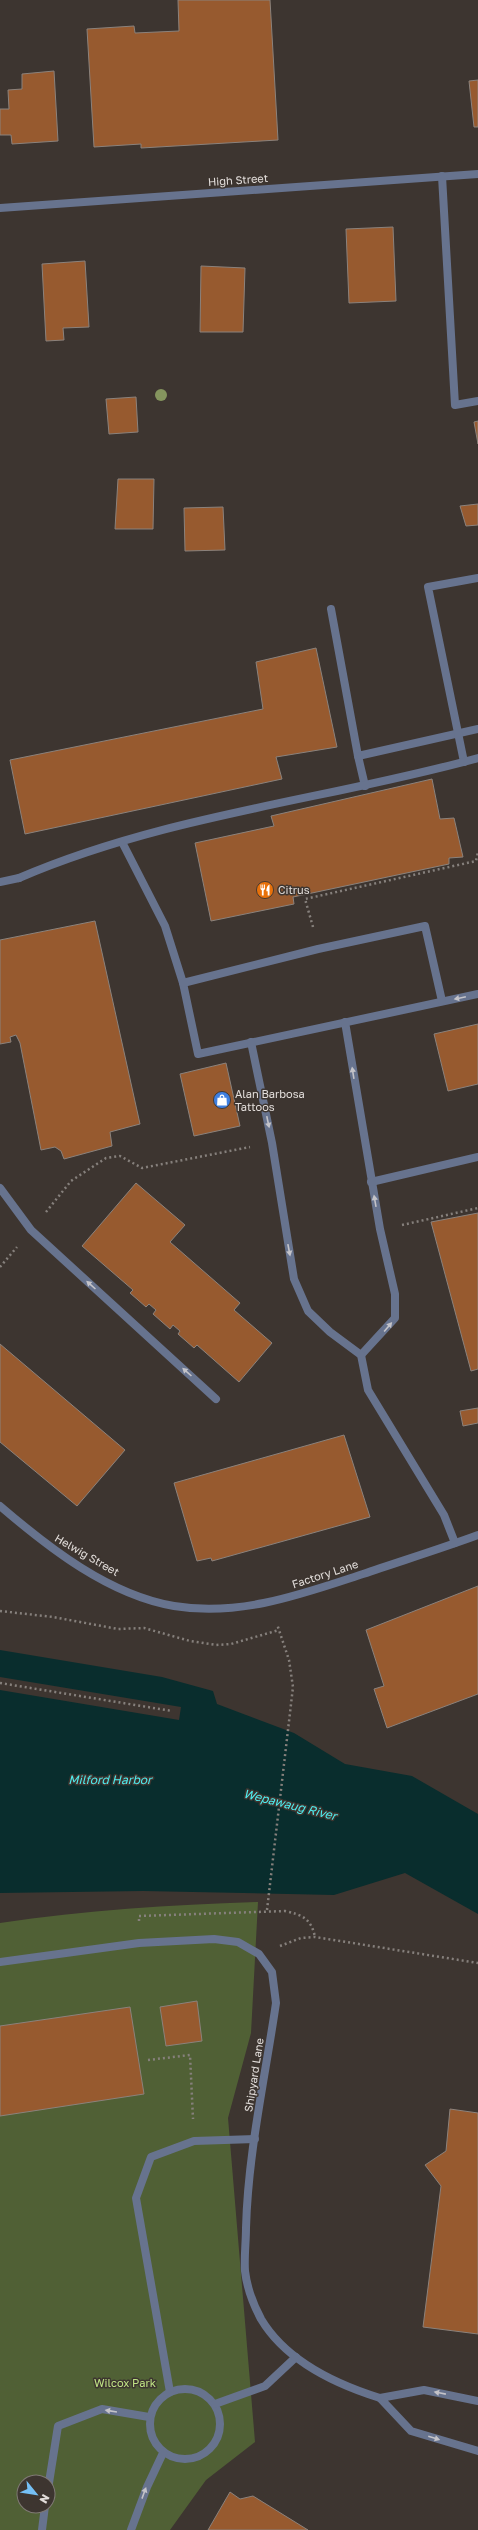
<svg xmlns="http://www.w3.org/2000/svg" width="478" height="2530" viewBox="0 0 478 2530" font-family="'Golos Text',sans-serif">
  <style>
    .green { fill: #506035; fill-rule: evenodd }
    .water { fill: #092d2d }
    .pier { fill: #3d3530 }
    .building { fill: #975a2f; stroke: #8b827c }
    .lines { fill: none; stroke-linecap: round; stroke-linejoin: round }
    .path { stroke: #86807c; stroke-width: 2.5; stroke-dasharray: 2 3; stroke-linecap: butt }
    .service { stroke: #67738e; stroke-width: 8 }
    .minor { stroke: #67738e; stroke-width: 8 }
    .tree { fill: #85955e }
    .oneway { fill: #c4c3c8 }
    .labels { text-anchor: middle; stroke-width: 3; stroke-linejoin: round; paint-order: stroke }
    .street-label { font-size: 11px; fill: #e3dedb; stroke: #3d3530 }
    .poi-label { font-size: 11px; fill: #e3dedb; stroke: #3d3530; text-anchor: start }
    .park-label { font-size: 11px; fill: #c0e484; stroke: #3d3530 }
    .water-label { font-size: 12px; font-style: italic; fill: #4feef0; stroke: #3d3530 }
  </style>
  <rect width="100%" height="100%" fill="#3d3530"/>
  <!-- green -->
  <path class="green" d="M258,1902L251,2033L228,2118L255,2442L206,2480L170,2530H0V1923C86,1910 171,1905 258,1902ZM24,2482H48V2506H24Z"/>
  <!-- water -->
  <path class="water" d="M0,1650L162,1677L213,1691L217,1704L294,1733L345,1764L412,1776L478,1814V1914L405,1873L334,1895L143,1891L0,1893Z"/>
  <!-- pier -->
  <path class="pier" d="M0,1677L181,1707L179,1720L0,1690Z"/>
  <!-- building -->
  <g class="building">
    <path d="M178,0H270L278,140L141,148V144L94,147L87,29L134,26L135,33L179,31Z"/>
    <path d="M54,71L58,141L12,144L11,135H0V109H9L8,90L22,89V74Z"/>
    <path d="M478,80V127H474L469,81Z"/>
    <path d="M393,227L396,301L349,303L346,229Z"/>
    <path d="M85,261L89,327L63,328L64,340L46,341L42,264Z"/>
    <path d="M201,266L245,268L243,332H200Z"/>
    <path d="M136,397L138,432L109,434L106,399Z"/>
    <path d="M478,421V444L474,422Z"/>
    <path d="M118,479H154L153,529H115Z"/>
    <path d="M478,504V525L466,526L460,506Z"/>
    <path d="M223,507L225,550L185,551L184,508Z"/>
    <path d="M316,648L337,747L276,757L282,779L25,834L10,760L263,709L256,662Z"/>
    <path d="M432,779L440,819L454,818L463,857L449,858V864L293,897L294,904L211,921L195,843L274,826L271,816Z"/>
    <path d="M95,921L140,1124L110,1132L112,1146L64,1159L61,1151L55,1147L41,1150L20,1043L16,1035L10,1037L11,1042L0,1044V940Z"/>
    <path d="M478,1024V1084L448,1091L434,1034Z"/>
    <path d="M226,1063L240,1126L194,1136L180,1074Z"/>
    <path d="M136,1183L185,1225L170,1242L240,1303L234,1310L272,1343L239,1382L197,1345L194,1348L178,1334L180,1331L173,1325L170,1329L153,1314L156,1310L149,1304L146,1307L130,1293L133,1290L82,1246Z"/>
    <path d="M478,1213V1369L471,1371L431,1222Z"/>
    <path d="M0,1344L125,1450L77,1506L0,1442Z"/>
    <path d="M478,1408V1423L463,1426L460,1411Z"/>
    <path d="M344,1435L370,1517L212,1561L211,1558L197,1561L174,1483Z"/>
    <path d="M478,1586V1694L387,1728L374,1689L384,1686L366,1630Z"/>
    <path d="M197,2001L202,2041L166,2046L160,2007Z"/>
    <path d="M130,2007L144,2094L0,2116V2026Z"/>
    <path d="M450,2109L478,2113V2334L423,2327L441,2186L425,2165L446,2151Z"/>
    <path d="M230,2492L240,2499L253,2496L308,2530H208Z"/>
  </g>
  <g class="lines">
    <!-- path -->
    <g class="path">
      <path d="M313,927L305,899L476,861L478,852"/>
      <path d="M46,1212L71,1181L106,1158L120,1156L142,1168L250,1147"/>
      <path d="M402,1225L478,1208"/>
      <path d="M0,1267L17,1247"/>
      <path d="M0,1611L53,1617L118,1629L144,1628L190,1641L216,1645L231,1644L279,1630"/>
      <path d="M0,1683L172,1711"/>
      <path d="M267,1910L293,1687L289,1660L277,1624"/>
      <path d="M139,1921V1916L285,1911C302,1915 311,1918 315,1937"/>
      <path d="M280,1946L301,1938L315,1937L478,1963"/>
      <path d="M148,2060L190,2055L193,2119"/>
    </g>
    <!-- service -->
    <g class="service">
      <path d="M442,176L455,405L478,401"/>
      <path d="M331,609L358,756L478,729"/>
      <path d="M358,756L365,786"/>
      <path d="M464,762L428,587L478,578"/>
      <path d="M122,842L165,926L183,983L198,1054L478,994"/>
      <path d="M19,878C165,815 326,800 478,758"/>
      <path d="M183,983L318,949L425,926L442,1001"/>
      <path d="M345,1022L380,1229L395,1294V1318L361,1355"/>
      <path d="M251,1042L272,1143L294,1279L308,1311L330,1332L361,1355L368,1390L444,1515L455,1543"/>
      <path d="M371,1182L478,1157"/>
      <path d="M0,1188L31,1230L216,1399"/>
      <circle cx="185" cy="2424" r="35"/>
      <path d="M170,2392L136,2198L151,2157L194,2141L255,2139"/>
      <path d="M215,2404L265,2386L296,2357"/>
      <path d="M48,2489L58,2426L102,2409L149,2417"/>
      <path d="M42,2530L45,2506"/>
      <path d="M131,2530L147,2487L163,2453"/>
    </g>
    <!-- minor -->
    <g class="minor">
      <path d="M0,208L478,174"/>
      <path d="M0,882L19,878"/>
      <path d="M0,1506C49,1548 109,1595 174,1606C240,1617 302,1594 363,1574C401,1561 440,1549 478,1535"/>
      <path d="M0,1962L139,1943L214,1939L238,1942L259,1954L272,1972L276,2003C265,2078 248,2153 246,2228C246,2242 244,2257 245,2271C247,2288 253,2304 261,2319C286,2361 335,2384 380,2398"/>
      <path d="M478,2401L424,2390L380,2398L411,2431L478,2451"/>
    </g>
  </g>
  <!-- trees -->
  <circle class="tree" cx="161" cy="395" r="6"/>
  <!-- one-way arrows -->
  <defs><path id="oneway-solid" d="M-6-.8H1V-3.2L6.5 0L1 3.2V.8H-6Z"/></defs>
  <g class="oneway">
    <use href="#oneway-solid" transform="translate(460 998) rotate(168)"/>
    <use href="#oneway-solid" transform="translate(353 1073) rotate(-99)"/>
    <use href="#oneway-solid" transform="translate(268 1122) rotate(78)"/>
    <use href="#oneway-solid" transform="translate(375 1201) rotate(-100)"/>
    <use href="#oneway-solid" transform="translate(289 1250) rotate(79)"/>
    <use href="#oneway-solid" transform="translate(91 1285) rotate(-138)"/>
    <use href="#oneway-solid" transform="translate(388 1327) rotate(-50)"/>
    <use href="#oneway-solid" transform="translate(187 1372) rotate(-138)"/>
    <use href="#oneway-solid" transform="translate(440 2393) rotate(-169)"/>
    <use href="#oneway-solid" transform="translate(111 2411) rotate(-171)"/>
    <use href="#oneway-solid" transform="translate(434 2438) rotate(17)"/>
    <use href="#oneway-solid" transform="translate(144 2493) rotate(-70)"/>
  </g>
  <!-- icons -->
  <defs>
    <g id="restaurant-disc" transform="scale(0.9)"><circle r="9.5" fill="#e8710a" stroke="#3d3530"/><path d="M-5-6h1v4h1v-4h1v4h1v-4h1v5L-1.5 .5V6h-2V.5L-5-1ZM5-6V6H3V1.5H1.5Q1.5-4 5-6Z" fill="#fff"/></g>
    <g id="shop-disc" transform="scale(0.9)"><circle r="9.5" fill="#3f7fe0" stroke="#3d3530"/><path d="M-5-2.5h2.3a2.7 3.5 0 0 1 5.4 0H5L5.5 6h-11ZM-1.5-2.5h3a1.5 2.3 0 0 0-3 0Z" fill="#fff"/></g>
  </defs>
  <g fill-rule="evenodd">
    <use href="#restaurant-disc" x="265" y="890"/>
    <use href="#shop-disc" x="222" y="1100"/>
  </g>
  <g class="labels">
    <!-- street labels -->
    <g class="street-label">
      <text transform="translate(238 180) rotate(-4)" y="4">High Street</text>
      <text transform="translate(87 1555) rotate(30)" y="4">Helwig Street</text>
      <text transform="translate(325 1574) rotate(-18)" y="4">Factory Lane</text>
      <text transform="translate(254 2075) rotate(-81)" y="4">Shipyard Lane</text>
    </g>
    <!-- poi labels -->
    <g class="poi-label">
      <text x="278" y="894">Citrus</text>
      <text x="235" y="1098">Alan Barbosa<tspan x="235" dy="13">Tattoos</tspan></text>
    </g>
    <!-- park labels -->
    <g class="park-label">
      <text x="125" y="2387">Wilcox Park</text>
    </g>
    <!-- water labels -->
    <g class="water-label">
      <text x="110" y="1784">Milford Harbor</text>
      <text transform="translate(290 1805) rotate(14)" y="4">Wepawaug River</text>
    </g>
  </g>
  <!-- north arrow -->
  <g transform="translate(36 2494) rotate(120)"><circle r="19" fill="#3d3530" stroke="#7f7974"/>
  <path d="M0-3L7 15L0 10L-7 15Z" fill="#75c0f6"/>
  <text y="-6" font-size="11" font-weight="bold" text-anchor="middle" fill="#e3dedb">N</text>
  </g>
</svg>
